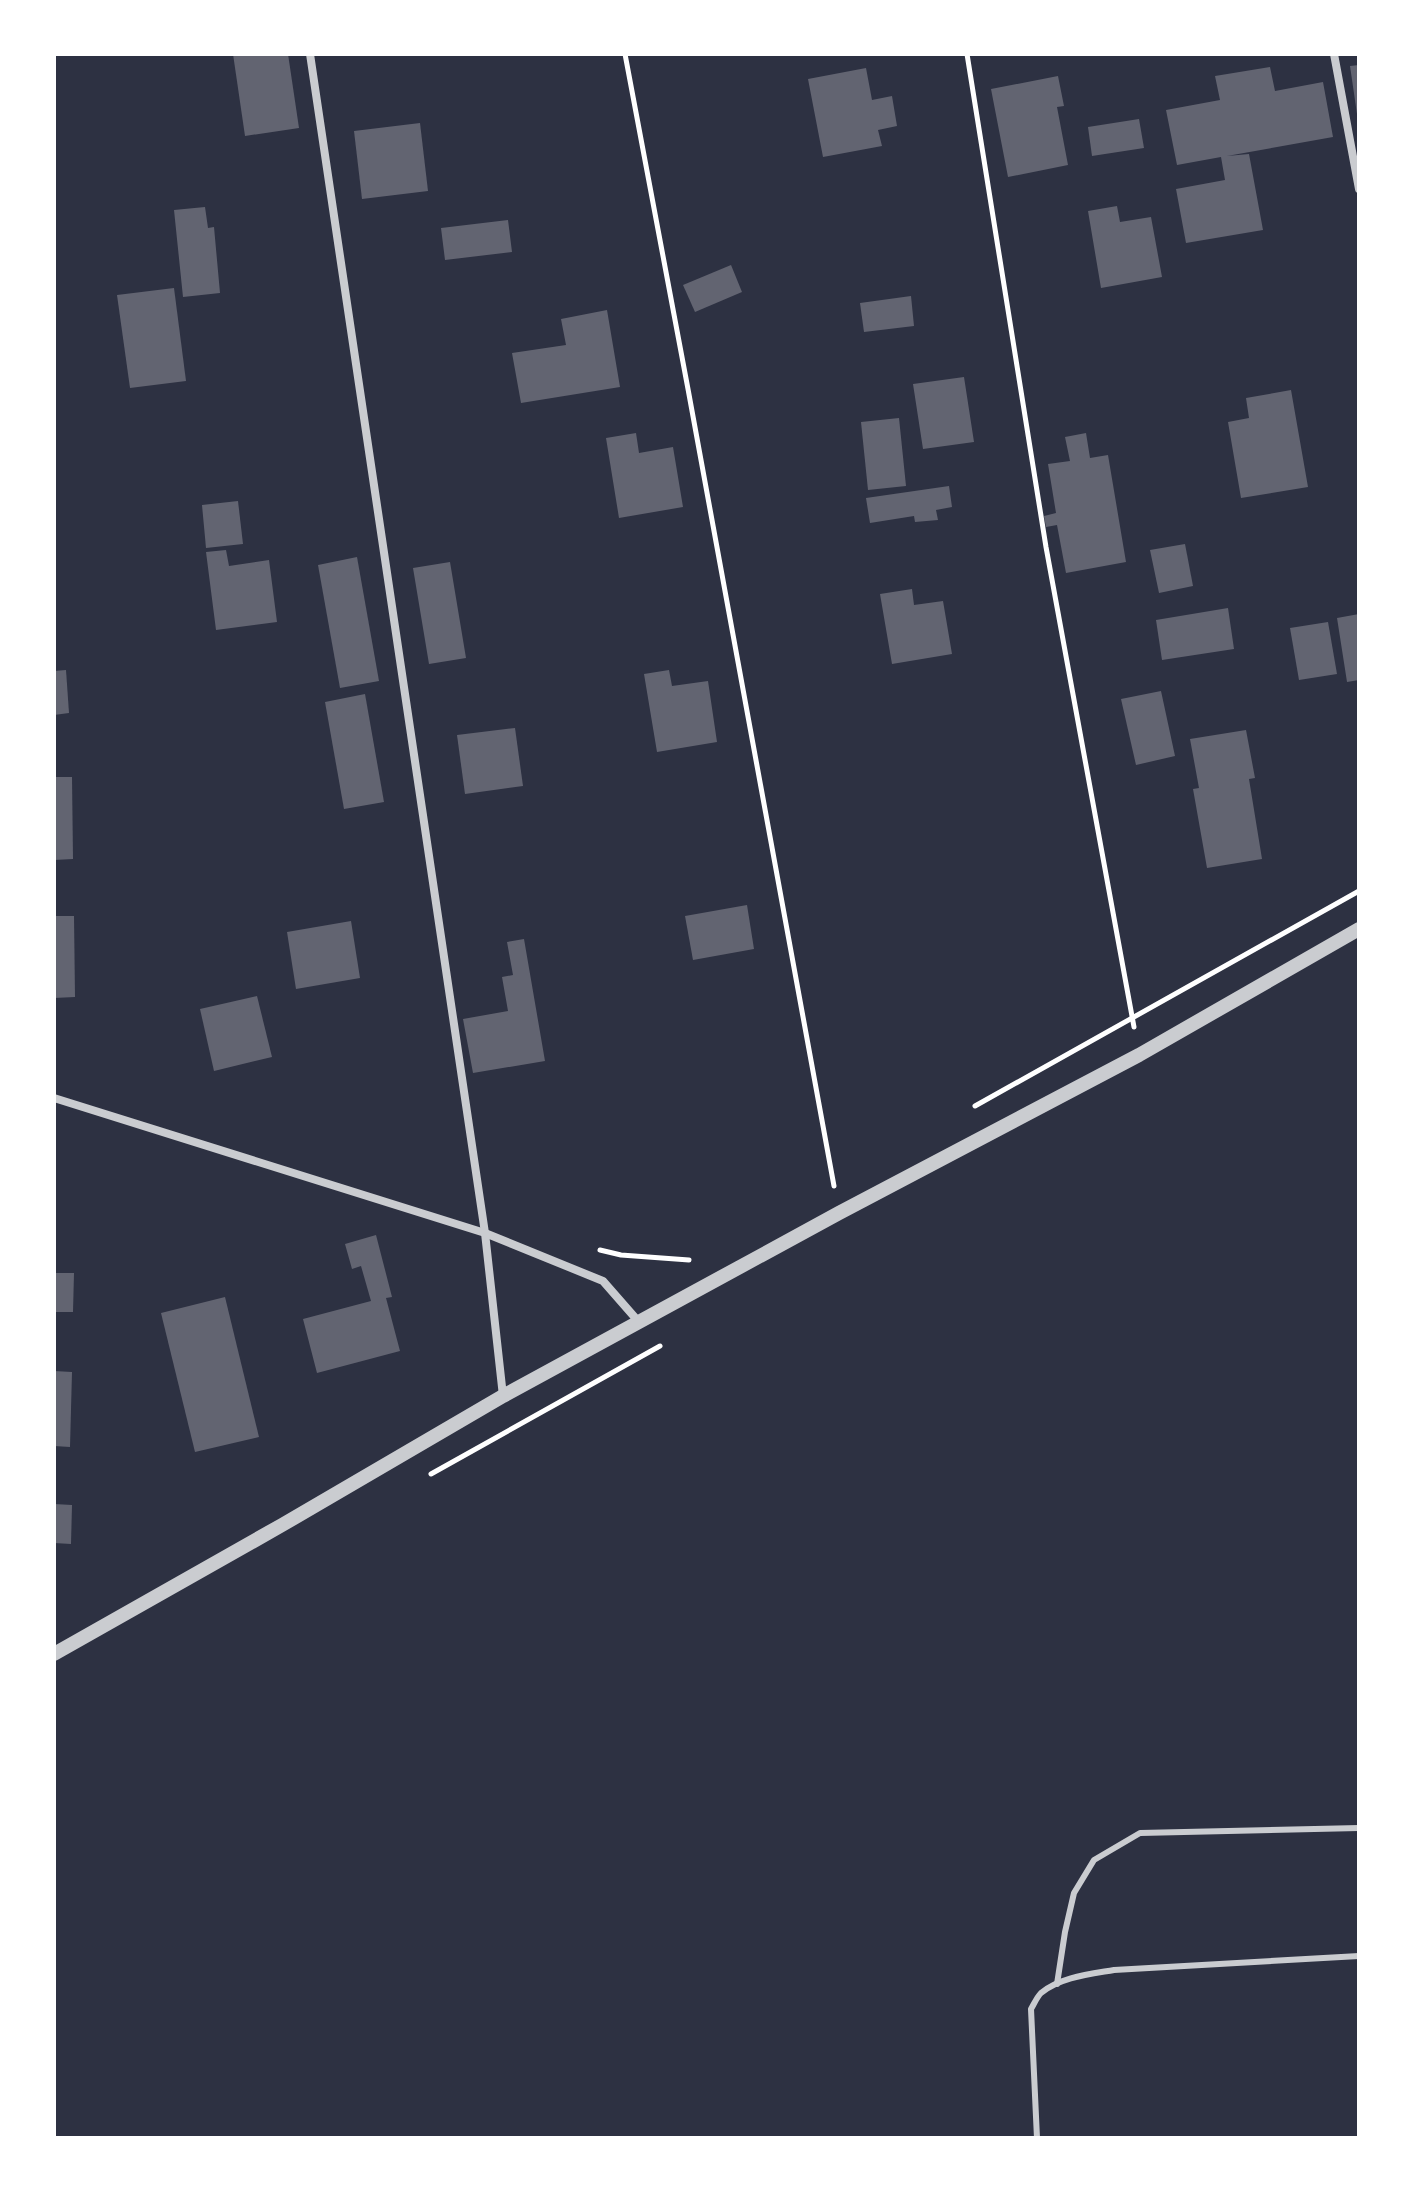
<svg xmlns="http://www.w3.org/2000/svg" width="1413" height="2192" viewBox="0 0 1413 2192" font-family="Manrope,sans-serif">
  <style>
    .building { fill: #626471 }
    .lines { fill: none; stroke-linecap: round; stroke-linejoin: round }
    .path { stroke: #fff; stroke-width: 5 }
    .service { stroke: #caccd0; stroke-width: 6 }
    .minor { stroke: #caccd0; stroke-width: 8 }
    .tertiary { stroke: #caccd0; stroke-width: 14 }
  </style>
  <rect width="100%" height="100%" fill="#2d3142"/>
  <!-- building -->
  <g class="building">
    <path d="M233,54H288L299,128L245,136Z"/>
    <path d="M1359,65V114H1357L1350,66Z"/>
    <path d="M1270,67L1275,91L1323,82L1333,137L1227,156L1249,154L1263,230L1186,243L1176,189L1225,180L1221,157L1177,165L1166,110L1220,100L1215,76Z"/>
    <path d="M866,68L872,100L892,96L897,126L878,130L882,146L823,157L808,79Z"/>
    <path d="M1058,76L1064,106L1057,107L1068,165L1008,177L991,89Z"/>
    <path d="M1139,119L1144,148L1092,156L1088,127Z"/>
    <path d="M420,123L428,191L362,199L354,131Z"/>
    <path d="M1117,206L1120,222L1151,217L1162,277L1101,288L1088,211Z"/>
    <path d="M205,207L208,228L214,227L220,293L183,297L174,210Z"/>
    <path d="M508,220L512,252L445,260L441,228Z"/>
    <path d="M731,265L742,292L695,312L683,285Z"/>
    <path d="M174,288L186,381L130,388L117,295Z"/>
    <path d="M911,296L914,326L864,332L860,303Z"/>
    <path d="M607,310L620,387L521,403L512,353L566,345L561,319Z"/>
    <path d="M964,377L974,442L923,449L913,384Z"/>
    <path d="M1291,390L1308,487L1241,498L1228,422L1249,418L1246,398Z"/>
    <path d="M899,418L906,486L868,490L861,422Z"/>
    <path d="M636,433L639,453L673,447L683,507L619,518L606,438Z"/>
    <path d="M1086,433L1090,458L1108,455L1126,562L1066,573L1057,525L1046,527L1044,516L1056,513L1048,464L1070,461L1065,437Z"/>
    <path d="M949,486L952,507L936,510L938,520L915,522L914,516L870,523L866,498Z"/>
    <path d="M238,501L243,544L206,548L202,505Z"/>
    <path d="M1185,544L1193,586L1159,593L1150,550Z"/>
    <path d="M226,550L229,566L269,560L277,622L216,630L206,552Z"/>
    <path d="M357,557L379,681L340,688L318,565Z"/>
    <path d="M450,562L466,658L429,664L413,568Z"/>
    <path d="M912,589L914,605L943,601L952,654L892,664L880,594Z"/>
    <path d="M1228,608L1234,649L1162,660L1156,620Z"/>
    <path d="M1359,614V680L1347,682L1337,618Z"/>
    <path d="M1328,622L1337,674L1299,680L1290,628Z"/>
    <path d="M66,670L69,713L54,715V671Z"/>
    <path d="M669,670L672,686L708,681L717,742L657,752L644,674Z"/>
    <path d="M1161,691L1175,756L1136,765L1121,699Z"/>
    <path d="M365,694L384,802L344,809L325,702Z"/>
    <path d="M515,728L523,786L465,794L457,735Z"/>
    <path d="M1246,730L1255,778L1249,779L1262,859L1207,868L1193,789L1199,788L1190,739Z"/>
    <path d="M54,777H72L73,859L54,860Z"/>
    <path d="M747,905L754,949L693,960L685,916Z"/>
    <path d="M54,916H74L75,997L54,998Z"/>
    <path d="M351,921L360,978L296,989L287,932Z"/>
    <path d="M524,939L545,1061L473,1073L463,1019L508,1011L502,977L513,975L507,942Z"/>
    <path d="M257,996L272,1057L214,1071L200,1009Z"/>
    <path d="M376,1235L392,1297L386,1298L400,1351L317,1373L303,1319L371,1301L361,1266L352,1269L345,1244Z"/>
    <path d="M54,1273H74L73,1312H54Z"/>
    <path d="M225,1297L259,1437L195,1452L161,1313Z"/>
    <path d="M54,1371L72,1372L70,1447L54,1446Z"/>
    <path d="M54,1504L72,1505L71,1544L54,1543Z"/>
  </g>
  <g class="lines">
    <!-- path -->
    <g class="path">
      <path d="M625,54L688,389L834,1186"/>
      <path d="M967,54L1046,547L1134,1027"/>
      <path d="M975,1106L1359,891"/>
      <path d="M600,1250L621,1255L689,1260"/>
      <path d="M431,1474L660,1346"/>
    </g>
    <!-- service -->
    <g class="service">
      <path d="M1057,1984L1065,1932L1074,1893L1094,1860L1140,1833L1359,1828"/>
      <path d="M1037,2138L1031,2009C1034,2004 1037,1997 1041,1993C1060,1977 1091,1974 1114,1970L1359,1956"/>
    </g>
    <!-- minor -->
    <g class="minor">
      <path d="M310,54L485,1233L503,1396"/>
      <path d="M1334,54L1359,189"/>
      <path d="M54,1098L485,1233L603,1281L638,1321"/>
    </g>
    <!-- tertiary -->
    <path class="tertiary" d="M54,1654L282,1525L503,1396L839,1213L1139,1055L1359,929"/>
  </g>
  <!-- border -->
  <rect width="1413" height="2192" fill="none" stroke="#ffffff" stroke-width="112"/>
</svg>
